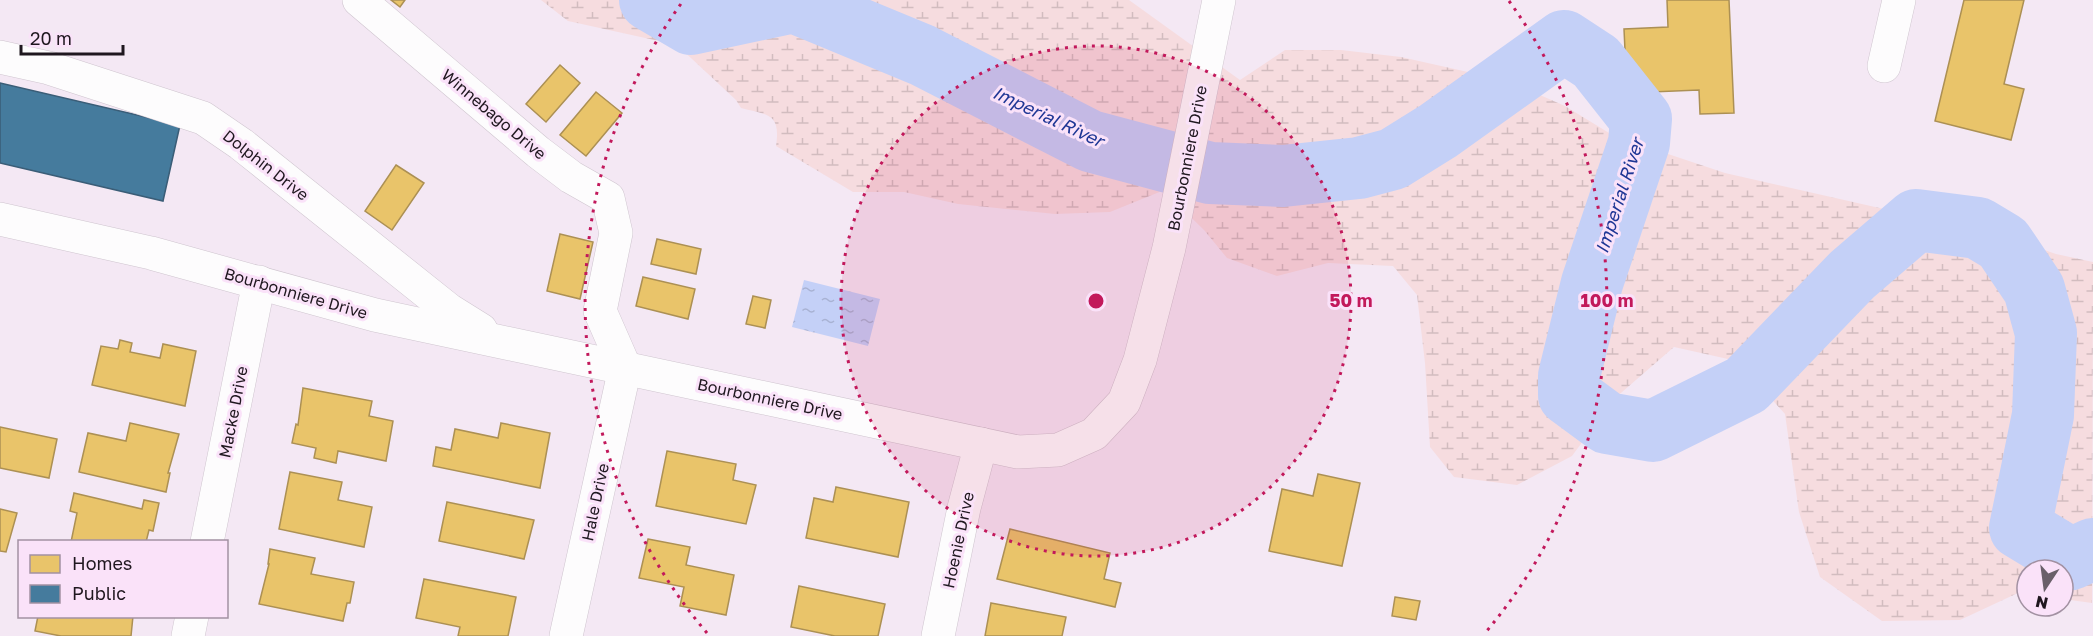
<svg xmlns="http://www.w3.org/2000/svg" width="2093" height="636" viewBox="0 0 2093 636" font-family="'Golos Text',sans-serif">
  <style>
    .wetland { fill: url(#wetland-marsh) }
    .water { fill: url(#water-ripples) }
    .homes { fill: #e9c46a; stroke: #ac9054; stroke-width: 1.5 }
    .public { fill: #457b9d; stroke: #3a5d77; stroke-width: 1.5 }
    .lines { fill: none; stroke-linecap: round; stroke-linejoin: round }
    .river { stroke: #c4d0f7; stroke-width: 62 }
    .minor-casing { stroke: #cfc5cf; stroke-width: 34 }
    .minor { stroke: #fdfcfd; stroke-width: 33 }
    .ring { fill: none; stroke: #c2185b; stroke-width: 3; stroke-dasharray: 3 6 }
    .labels { text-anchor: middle; stroke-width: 6; stroke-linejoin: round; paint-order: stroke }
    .street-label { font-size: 16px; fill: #1f171f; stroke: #fae2f9 }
    .water-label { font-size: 18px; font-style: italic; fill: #1f3795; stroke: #fae2f9 }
    .centre { fill: #c2185b; stroke: #fae2f9; stroke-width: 3 }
    .ring-label { font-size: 18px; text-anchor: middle; font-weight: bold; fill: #c2185b; stroke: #fae2f9; stroke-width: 6; stroke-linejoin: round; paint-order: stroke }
  </style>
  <defs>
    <pattern id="wetland-marsh" width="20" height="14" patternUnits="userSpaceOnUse" patternTransform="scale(1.5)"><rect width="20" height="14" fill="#f6dcdf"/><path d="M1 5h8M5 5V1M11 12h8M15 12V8" fill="none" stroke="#d2bcbf"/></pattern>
    <pattern id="water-ripples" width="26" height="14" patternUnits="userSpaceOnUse" patternTransform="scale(1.5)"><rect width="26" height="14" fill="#c4d0f7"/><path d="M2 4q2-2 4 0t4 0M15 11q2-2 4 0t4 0" fill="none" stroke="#a8b2d3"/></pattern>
  </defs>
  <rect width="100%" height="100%" fill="#f4e8f4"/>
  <!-- wetland -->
  <path class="wetland" d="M541,0H1129L1240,80L1285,50H1341L1401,57L1508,81L1565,106L1614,136L1725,173L2003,236L2056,254L2093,262L2092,603L2063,599V570H2027V593L2020,592L1960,620L1882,621L1820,577L1799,512L1785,414L1737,361L1674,347L1614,399L1572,456L1517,485L1454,477L1430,447L1425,363L1417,295L1393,266L1328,263L1277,276L1227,258L1204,230L1165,192L1162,191L1110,212L1055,214L958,204L904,192H853L776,146C781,113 768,115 741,108L736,100L677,45L568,21Z"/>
  <!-- water -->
  <path class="water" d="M804,280L880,299L868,346L792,327Z"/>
  <!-- homes -->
  <g class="homes">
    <path d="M391,0H405L400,7Z"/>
    <path d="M1667,0H1729L1734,113L1700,114L1699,90L1627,93L1624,29L1668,27Z"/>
    <path d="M1964,0H2024L2004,84L2024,89L2011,140L1935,121Z"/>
    <path d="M560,65L580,83L546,122L526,104Z"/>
    <path d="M596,92L622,113L586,156L560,135Z"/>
    <path d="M396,165L424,183L392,230L365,211Z"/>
    <path d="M560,234L593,242L580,299L547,291Z"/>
    <path d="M657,239L701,249L696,274L651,264Z"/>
    <path d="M643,277L695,289L688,319L636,306Z"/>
    <path d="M753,296L771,300L765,328L746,324Z"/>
    <path d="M120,340L132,343L130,352L160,358L163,344L196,351L185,406L92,385L101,346L118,349Z"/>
    <path d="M303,388L372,401L369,416L393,421L386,461L338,451L336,463L314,458L316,448L292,443L296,424L298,425Z"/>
    <path d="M130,423L179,434L168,473H170L166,492L79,472L88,433L126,441Z"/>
    <path d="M501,423L550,433L540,488L433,466L436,447L451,450L455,429L498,438Z"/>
    <path d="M0,427L57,439L49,478L0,468Z"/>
    <path d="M667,451L736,464L733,480L756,485L746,524L656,506Z"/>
    <path d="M290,472L342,482L338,500L372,507L364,547L279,529Z"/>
    <path d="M1318,474L1360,483L1342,566L1269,551L1282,489L1313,496Z"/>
    <path d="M836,487L909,502L898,557L806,538L814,498L833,502Z"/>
    <path d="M74,493L142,509L144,500L159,503L153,531L149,530L146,542H71L77,513L70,511Z"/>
    <path d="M447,502L534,520L524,559L439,541Z"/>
    <path d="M0,509L17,513L6,552L0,551Z"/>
    <path d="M1010,529L1110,553L1104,579L1121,583L1115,607L997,579Z"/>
    <path d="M648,539L690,547L686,565L734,575L726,615L680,606L684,587L639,578Z"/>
    <path d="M270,549L315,558L311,574L354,582L350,603H347L343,621L259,604L269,564H268Z"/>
    <path d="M424,579L516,597L508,636H458L460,627L416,618Z"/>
    <path d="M799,586L885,604L878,636H835L791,627Z"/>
    <path d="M1395,597L1420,601L1416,620L1392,616Z"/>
    <path d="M991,603L1066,617L1062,636H985Z"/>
    <path d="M38,616H133L131,636H61L35,631Z"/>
  </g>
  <!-- public -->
  <path class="public" d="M0,83L180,125L163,201L0,163Z"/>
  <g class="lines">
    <!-- river -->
    <path class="river" d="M650,0L691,24L794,2L922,55L1090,141L1210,173L1283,176L1359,168L1393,159L1438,131L1564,41L1596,62L1641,119L1639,143L1592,283L1569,376V395L1607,423L1653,431L1746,385L1852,275L1916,220L1978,228L2003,243L2034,289L2046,333L2043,415L2020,528L2071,559L2093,549"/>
    <!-- minor casing -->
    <g class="minor-casing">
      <g id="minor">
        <path d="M359,0L538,152L571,177L608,198L616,233L600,311L625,368L566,636"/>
        <path d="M0,57L49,68L203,118L241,144L449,310L481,330"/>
        <path d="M1884,66L1899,0"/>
        <path d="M0,219L151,253L375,315L1018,452L1058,450L1094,434L1124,402L1140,360L1169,248L1219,0"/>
        <path d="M207,542L259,282"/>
        <path d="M188,636L192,616"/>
        <path d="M938,636L964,508L981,444"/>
      </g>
    </g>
    <!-- minor -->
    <use href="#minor" class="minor"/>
  </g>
  <!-- distance rings -->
  <circle cx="1096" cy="301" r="255" fill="#c2185b" fill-opacity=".12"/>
  <g class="ring">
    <circle cx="1096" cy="301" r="255"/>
    <path d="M707 633A511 511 0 0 1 683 1M1509 1A511 511 0 0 1 1485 633"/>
  </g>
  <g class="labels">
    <!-- street labels -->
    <g class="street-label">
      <text transform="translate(494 114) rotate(40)" y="6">Winnebago Drive</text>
      <text transform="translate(1187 158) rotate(-79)" y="6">Bourbonniere Drive</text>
      <text transform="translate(266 165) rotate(38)" y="6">Dolphin Drive</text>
      <text transform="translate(296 293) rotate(16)" y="6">Bourbonniere Drive</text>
      <text transform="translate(770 399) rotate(12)" y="6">Bourbonniere Drive</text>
      <text transform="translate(233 412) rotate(-79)" y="6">Macke Drive</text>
      <text transform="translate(595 502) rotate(-78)" y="6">Hale Drive</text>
      <text transform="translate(958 540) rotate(-78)" y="6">Hoenie Drive</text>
    </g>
    <!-- water labels -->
    <g class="water-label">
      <text transform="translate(1048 117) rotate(25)" y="6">Imperial River</text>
      <text transform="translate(1620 196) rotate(-72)" y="6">Imperial River</text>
    </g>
  </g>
  <circle cx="1096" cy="301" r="9" class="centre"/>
  <g class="ring-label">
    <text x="1351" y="307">50 m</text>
    <text x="1607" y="307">100 m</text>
  </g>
  <!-- legend -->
  <rect x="18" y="540" width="210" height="78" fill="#fae2f9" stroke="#a291a2" stroke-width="1.5"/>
  <rect x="30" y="555" width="30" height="18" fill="#e9c46a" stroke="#a291a2" stroke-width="1.5"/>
  <text x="72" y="570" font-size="18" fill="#1f171f">Homes</text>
  <rect x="30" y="585" width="30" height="18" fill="#457b9d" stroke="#a291a2" stroke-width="1.5"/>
  <text x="72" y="600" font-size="18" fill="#1f171f">Public</text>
  <!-- north arrow -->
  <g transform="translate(2045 588) rotate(193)"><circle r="28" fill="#fae2f9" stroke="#a291a2" stroke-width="1.5"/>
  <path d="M0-4.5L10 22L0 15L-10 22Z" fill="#6a606a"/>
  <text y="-9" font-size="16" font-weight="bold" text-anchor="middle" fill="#1f171f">N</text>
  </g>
  <!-- scale -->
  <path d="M21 45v9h102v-9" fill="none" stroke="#1f171f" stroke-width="3"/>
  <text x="30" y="45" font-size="18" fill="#1f171f" stroke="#fae2f9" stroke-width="4.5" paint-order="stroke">20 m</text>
</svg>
